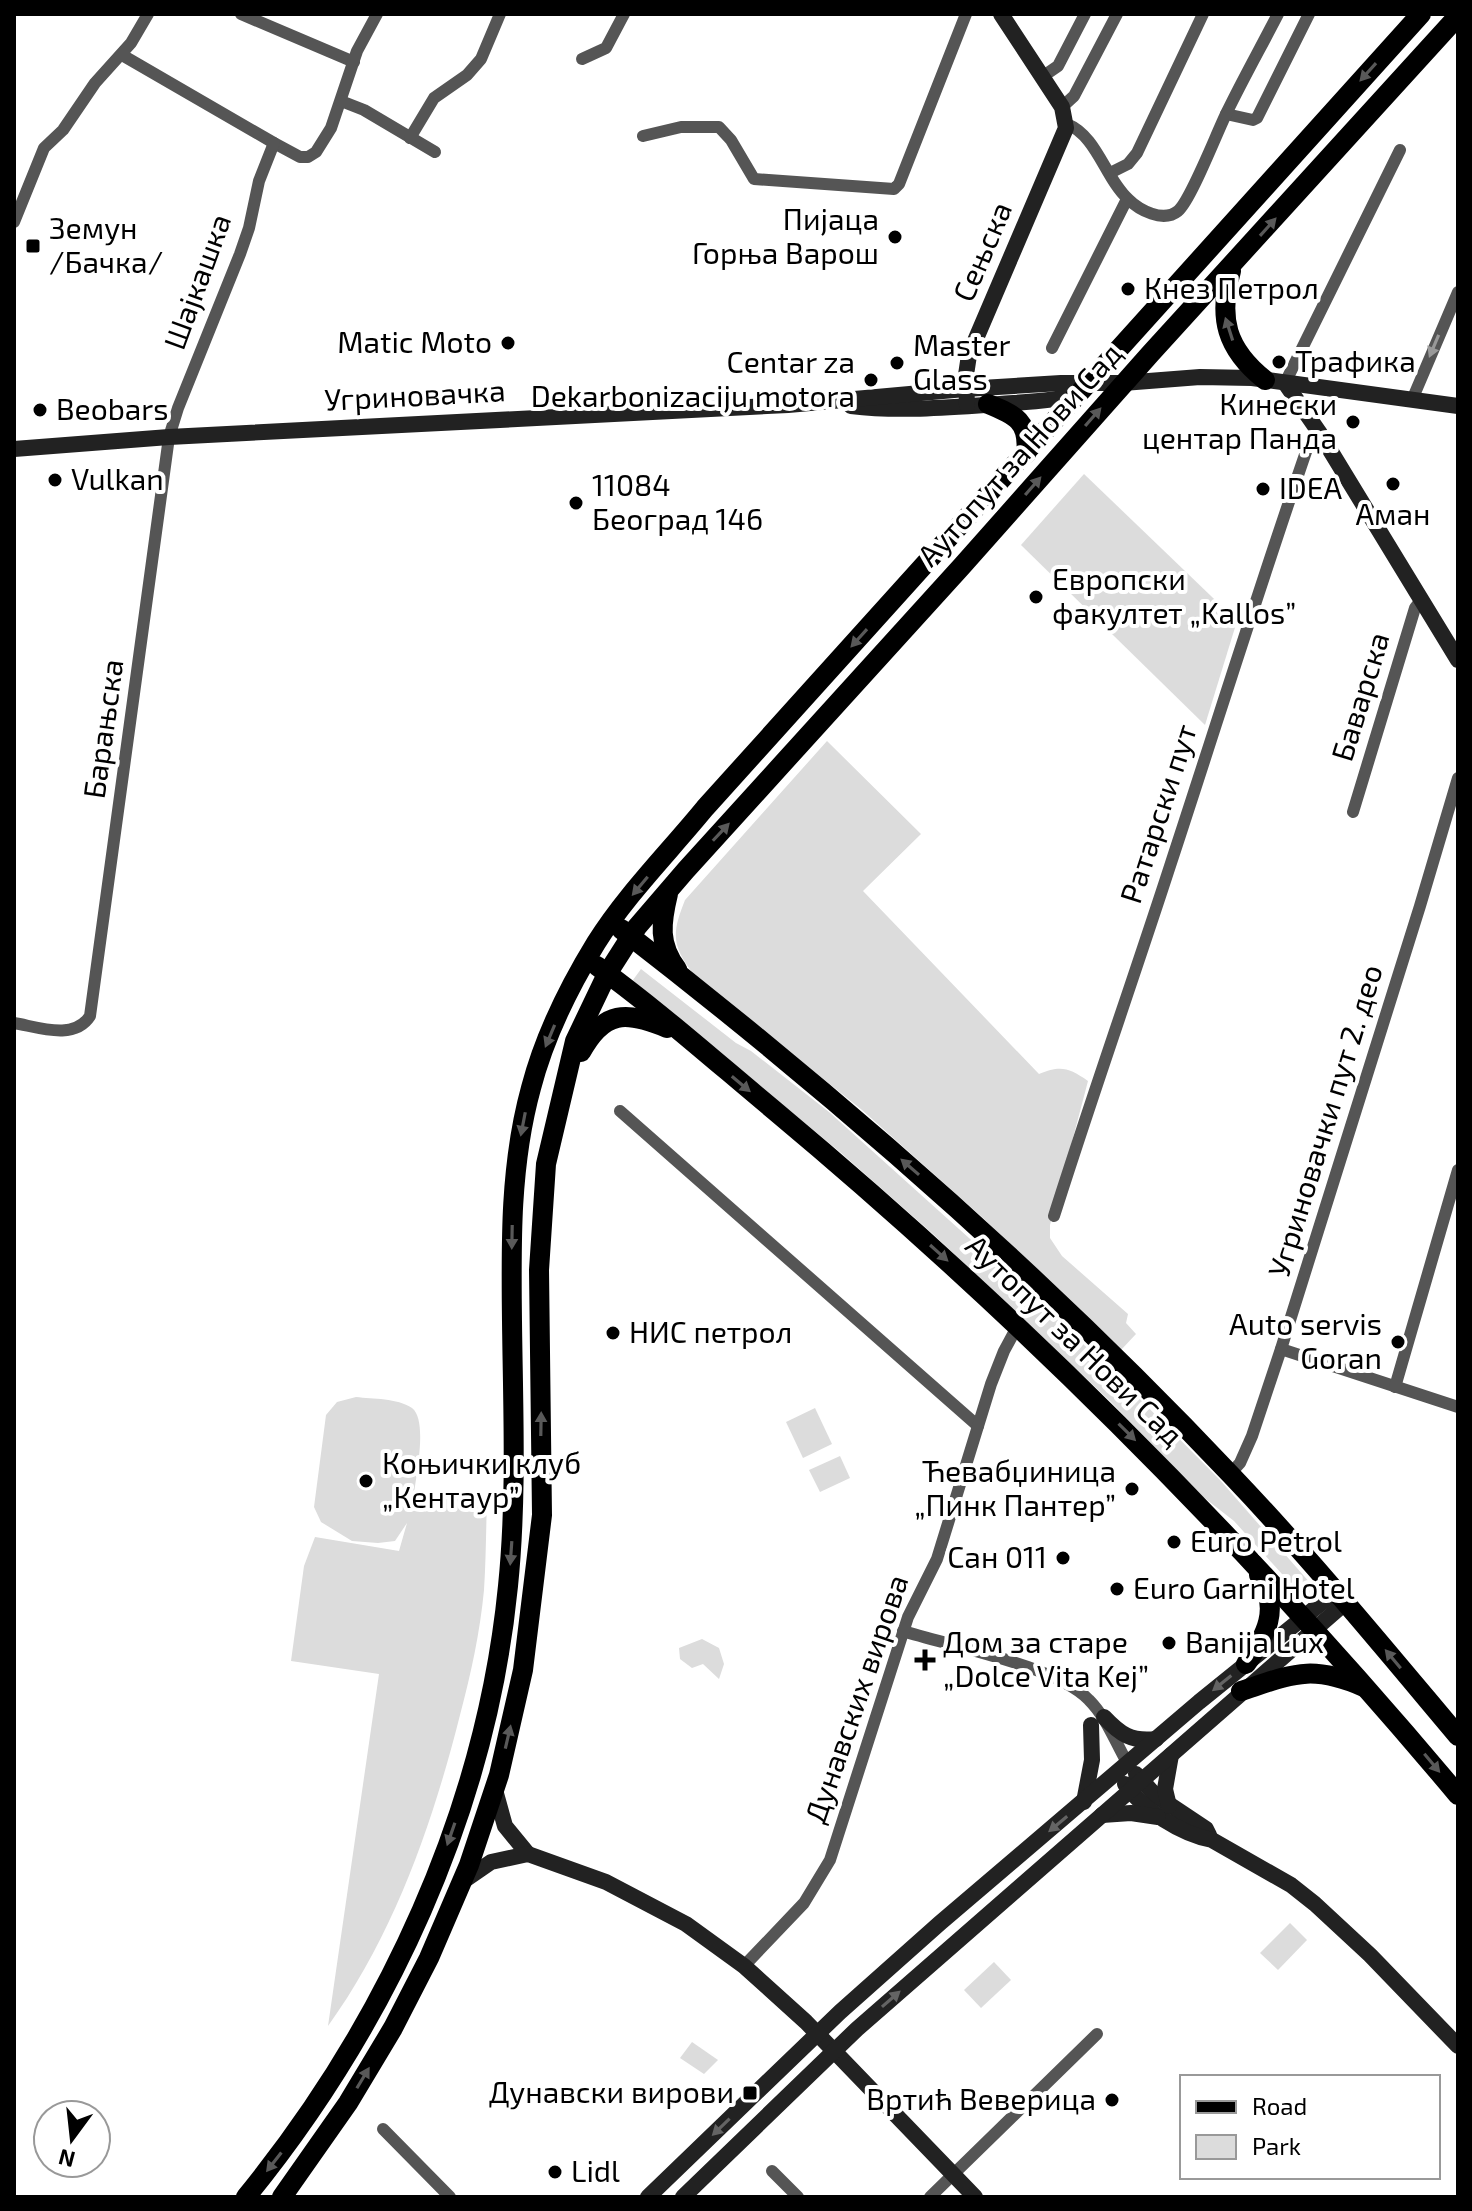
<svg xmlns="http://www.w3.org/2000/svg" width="1472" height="2211" viewBox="0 0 1472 2211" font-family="'Exo 2',sans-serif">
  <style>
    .green { fill: #dcdcdc }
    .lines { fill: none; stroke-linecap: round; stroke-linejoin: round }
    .street { stroke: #555; stroke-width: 12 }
    .secondary { stroke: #222; stroke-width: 16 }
    .primary { stroke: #000; stroke-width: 20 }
    .oneway { fill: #595959 }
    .oneway2 { fill: #999 }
    .oneway3 { fill: #646464 }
    .poi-dot { fill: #000; stroke: #fff; stroke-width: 3 }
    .labels { text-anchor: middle; stroke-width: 8; stroke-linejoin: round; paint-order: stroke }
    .poi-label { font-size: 30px; fill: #000; stroke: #fff; text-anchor: start }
    .street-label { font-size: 30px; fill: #000; stroke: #fff }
  </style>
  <rect width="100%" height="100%" fill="#fff"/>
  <!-- green -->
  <g class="green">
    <path d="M1084,474L1237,621L1205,725L1021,545Z"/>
    <path d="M827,741L921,834L863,891L1039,1074C1061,1065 1069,1068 1088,1081L1050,1225V1238L1062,1256L1128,1314L1126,1323L1136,1334L1121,1350L983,1218L862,1110L695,976C672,946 671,935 685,900Z"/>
    <path d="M641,969L736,1043L751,1051L829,1112L1019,1283L1125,1384L1220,1480L1311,1584L1314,1589L1312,1596L1305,1598L1301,1595L1234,1521L1202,1496L1110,1401L933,1234L840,1152L642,989L633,980Z"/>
    <path d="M356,1397C373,1399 397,1398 412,1408C428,1420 416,1475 414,1495L487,1499C486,1529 486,1560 484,1590C480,1632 471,1674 460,1715C433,1822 394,1935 328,2026L379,1674L291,1661L304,1566L315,1537L399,1551L407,1523L395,1541L378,1543L352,1541L321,1522L314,1507L326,1415L337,1402Z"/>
    <path d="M815,1408L832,1444L803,1458L786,1422Z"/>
    <path d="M840,1456L850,1478L820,1492L809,1470Z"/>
    <path d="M702,1639L719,1648L724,1664L719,1679L703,1664L692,1668L680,1659L679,1648Z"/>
    <path d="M1290,1923L1307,1940L1278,1970L1260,1953Z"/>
    <path d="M994,1962L1011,1980L981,2008L964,1990Z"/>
    <path d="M692,2042L718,2060L704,2074L680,2058Z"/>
  </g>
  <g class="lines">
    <!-- street -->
    <g class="street">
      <path d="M241,14L354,62"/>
      <path d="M122,55L274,143L300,157H308L316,152L331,128L357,51L377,14"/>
      <path d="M582,59L606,48L624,14"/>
      <path d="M1042,77L1058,66L1085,14"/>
      <path d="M341,101L364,110L435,152"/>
      <path d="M1062,107L1074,96L1117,14"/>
      <path d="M1226,114L1253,120L1257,118L1309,14"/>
      <path d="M1067,124C1097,136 1105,178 1128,199C1139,210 1163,223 1178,211C1191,200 1217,132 1227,112C1243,79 1261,47 1278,14"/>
      <path d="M643,136L681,127H719L731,140L754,179L894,189L899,184L966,14"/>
      <path d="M410,138L434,98L467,75L481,59L500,14"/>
      <path d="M1110,173L1128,164L1137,153L1203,14"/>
      <path d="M14,222L44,148L63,130L95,83L131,43L148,14"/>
      <path d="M1052,348L1127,199"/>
      <path d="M1285,383L1400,150"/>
      <path d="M1412,400L1458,292"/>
      <path d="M1353,812L1415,608L1422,599"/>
      <path d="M14,1023C38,1027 74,1041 90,1016L169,437L178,408L240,254L249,228L259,181L274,143"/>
      <path d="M620,1111L978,1426"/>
      <path d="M1054,1216C1091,1099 1132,983 1170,866C1216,726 1260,585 1308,446L1319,432"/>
      <path d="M1281,1349L1458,1407"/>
      <path d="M1395,1387L1458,1170"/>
      <path d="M1230,1474L1240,1463L1252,1436L1281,1349L1420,906L1458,778"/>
      <path d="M903,1631C950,1646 1057,1666 1089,1700C1107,1718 1115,1742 1128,1764"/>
      <path d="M744,1966L804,1903L830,1860L908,1617L937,1559L991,1384L1004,1351L1018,1325"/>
      <path d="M383,2129L450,2197"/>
      <path d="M772,2171L798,2197"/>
      <path d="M930,2197L1097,2034"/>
    </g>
    <!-- secondary -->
    <g class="secondary">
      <path d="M1285,383L1319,432L1458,660"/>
      <path d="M851,406C900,412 951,407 1000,404C1026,402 1053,401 1079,395"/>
      <path d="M967,406L966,375L969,355L1066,128L1062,107L1001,14"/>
      <path d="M14,449L169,437L788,405L965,389L1061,383H1123L1200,377L1252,378L1458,406"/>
      <path d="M1104,1717C1120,1734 1131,1742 1156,1739"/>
      <path d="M1136,1774L1155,1795L1206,1829L1209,1835"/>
      <path d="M1125,1784C1143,1810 1181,1834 1212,1840L1291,1885L1315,1904L1370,1955L1458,2046"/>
      <path d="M495,1790L505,1826L528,1854"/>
      <path d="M1084,1802L1092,1760L1091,1725"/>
      <path d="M1169,1806L1165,1789L1171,1755"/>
      <path d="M1102,1815L1131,1813L1158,1817"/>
      <path d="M462,1882L491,1862L528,1854L606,1882L686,1924L744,1966L806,2022L975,2197"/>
      <path d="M648,2197L840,2012L940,1923L1199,1702L1335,1592"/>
      <path d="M683,2197L857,2029L1345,1603"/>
    </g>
    <!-- primary -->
    <g class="primary">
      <path d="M1231,271C1218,318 1226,349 1265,380"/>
      <path d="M988,404C1015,415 1030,421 1026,454"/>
      <path d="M668,894C661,923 658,944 677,969"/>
      <path d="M621,929C837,1096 1044,1277 1232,1476C1311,1559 1384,1648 1458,1736"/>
      <path d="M597,966C659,1011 716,1062 775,1111C1023,1318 1250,1547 1458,1795"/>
      <path d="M581,1052C604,1010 626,1011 667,1028"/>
      <path d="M1246,1664C1266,1636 1281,1608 1259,1575"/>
      <path d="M1241,1691C1293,1674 1311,1664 1364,1687"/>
      <path d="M246,2197C387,2024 486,1810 508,1586C517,1498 513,1409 512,1321C511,1243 510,1164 531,1088C544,1038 569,987 596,943C626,895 669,852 705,808L1421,14"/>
      <path d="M282,2197L348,2103L393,2028L429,1958L469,1865L499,1775L523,1670L542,1515L539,1270L546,1164L575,1041L607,974L637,927L686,870L962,566L1151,353L1458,16"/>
    </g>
  </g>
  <!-- one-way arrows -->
  <defs><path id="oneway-solid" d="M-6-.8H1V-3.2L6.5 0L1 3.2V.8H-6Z" transform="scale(2)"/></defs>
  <g class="oneway">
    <use href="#oneway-solid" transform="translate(1368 72) rotate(132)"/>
    <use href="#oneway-solid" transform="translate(1268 227) rotate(-48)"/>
    <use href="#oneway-solid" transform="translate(1229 329) rotate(-108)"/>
    <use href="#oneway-solid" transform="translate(1093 417) rotate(-49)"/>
    <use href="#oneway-solid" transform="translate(1033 486) rotate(-49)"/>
    <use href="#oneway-solid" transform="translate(859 638) rotate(132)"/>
    <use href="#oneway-solid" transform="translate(721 832) rotate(-47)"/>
    <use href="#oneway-solid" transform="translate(640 886) rotate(130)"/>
    <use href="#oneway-solid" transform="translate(550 1036) rotate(113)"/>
    <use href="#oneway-solid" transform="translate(741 1084) rotate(40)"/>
    <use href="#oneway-solid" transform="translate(523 1124) rotate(101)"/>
    <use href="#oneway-solid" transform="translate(910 1167) rotate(-139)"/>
    <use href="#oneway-solid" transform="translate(512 1237) rotate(91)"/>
    <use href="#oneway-solid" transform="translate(939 1253) rotate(42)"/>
    <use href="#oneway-solid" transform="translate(541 1424) rotate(-89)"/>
    <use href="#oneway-solid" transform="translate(1127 1432) rotate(45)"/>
    <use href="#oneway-solid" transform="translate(511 1553) rotate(94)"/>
    <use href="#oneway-solid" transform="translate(1393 1659) rotate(-130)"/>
    <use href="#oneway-solid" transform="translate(508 1737) rotate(-77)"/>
    <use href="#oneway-solid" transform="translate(1432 1763) rotate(50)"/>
    <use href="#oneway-solid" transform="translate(451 1834) rotate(109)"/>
    <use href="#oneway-solid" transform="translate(363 2078) rotate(-59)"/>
    <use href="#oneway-solid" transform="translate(274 2162) rotate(128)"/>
  </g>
  <use class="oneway2" href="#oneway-solid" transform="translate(1434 346) rotate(113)"/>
  <g class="oneway3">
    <use href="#oneway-solid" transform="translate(1222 1683) rotate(141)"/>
    <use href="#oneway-solid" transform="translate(1058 1824) rotate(140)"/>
    <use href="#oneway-solid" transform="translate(891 1999) rotate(-41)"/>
    <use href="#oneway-solid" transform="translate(721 2127) rotate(136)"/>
  </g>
  <!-- markers -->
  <g class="poi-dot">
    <circle cx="895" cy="237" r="8"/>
    <rect x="25" y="238" width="16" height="16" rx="4"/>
    <circle cx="1128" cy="289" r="8"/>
    <circle cx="508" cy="343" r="8"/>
    <circle cx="1279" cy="362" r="8"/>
    <circle cx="897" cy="363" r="8"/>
    <circle cx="871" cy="380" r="8"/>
    <circle cx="40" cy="410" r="8"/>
    <circle cx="1353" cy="422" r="8"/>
    <circle cx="55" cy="480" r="8"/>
    <circle cx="1393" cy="484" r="8"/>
    <circle cx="1263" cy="489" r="8"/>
    <circle cx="576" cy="503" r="8"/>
    <circle cx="1036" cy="597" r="8"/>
    <circle cx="613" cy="1333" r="8"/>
    <circle cx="1398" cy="1342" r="8"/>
    <circle cx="366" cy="1481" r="8"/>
    <circle cx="1132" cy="1489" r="8"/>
    <circle cx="1174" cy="1542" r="8"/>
    <circle cx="1063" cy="1558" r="8"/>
    <circle cx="1117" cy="1589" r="8"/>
    <circle cx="1169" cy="1643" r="8"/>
    <path d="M921 1648h8v8h8v8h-8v8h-8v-8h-8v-8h8z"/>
    <rect x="742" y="2085" width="16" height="16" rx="4"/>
    <circle cx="1112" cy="2100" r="8"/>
    <circle cx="555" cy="2172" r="8"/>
  </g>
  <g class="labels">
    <!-- poi labels -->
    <g class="poi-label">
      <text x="879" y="230" text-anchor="end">Пијаца<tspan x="879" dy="34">Горња Варош</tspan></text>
      <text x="49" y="239">Земун<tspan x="49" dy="34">/Бачка/</tspan></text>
      <text x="1144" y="299">Кнез Петрол</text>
      <text x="492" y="353" text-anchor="end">Matic Moto</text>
      <text x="913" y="356">Master<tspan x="913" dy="34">Glass</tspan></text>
      <text x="1295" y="372">Трафика</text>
      <text x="855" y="373" text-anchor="end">Centar za<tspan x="855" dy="34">Dekarbonizaciju motora</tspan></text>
      <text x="1337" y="415" text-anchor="end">Кинески<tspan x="1337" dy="34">центар Панда</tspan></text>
      <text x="56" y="420">Beobars</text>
      <text x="71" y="490">Vulkan</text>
      <text x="592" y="496">11084<tspan x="592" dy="34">Београд 146</tspan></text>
      <text x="1279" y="499">IDEA</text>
      <text x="1393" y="525" text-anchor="middle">Аман</text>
      <text x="1052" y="590">Европски<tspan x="1052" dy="34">факултет „Kallos”</tspan></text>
      <text x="1382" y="1335" text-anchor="end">Auto servis<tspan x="1382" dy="34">Goran</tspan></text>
      <text x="629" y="1343">НИС петрол</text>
      <text x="382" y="1474">Коњички клуб<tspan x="382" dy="34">„Кентаур”</tspan></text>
      <text x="1116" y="1482" text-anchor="end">Ћевабџиница<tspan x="1116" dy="34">„Пинк Пантер”</tspan></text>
      <text x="1190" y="1552">Euro Petrol</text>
      <text x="1047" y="1568" text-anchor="end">Сан 011</text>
      <text x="1133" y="1599">Euro Garni Hotel</text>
      <text x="943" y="1653">Дом за старе<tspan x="943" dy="34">„Dolce Vita Kej”</tspan></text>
      <text x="1185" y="1653">Banija Lux</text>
      <text x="734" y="2103" text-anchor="end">Дунавски вирови</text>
      <text x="1096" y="2110" text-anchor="end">Вртић Веверица</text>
      <text x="571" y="2182">Lidl</text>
    </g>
    <!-- street labels -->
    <g class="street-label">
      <text transform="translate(983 252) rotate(-67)" y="10">Сењска</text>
      <text transform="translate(198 282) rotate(-70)" y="10">Шајкашка</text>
      <text transform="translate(415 396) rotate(-3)" y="10">Угриновачка</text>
      <text transform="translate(1020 455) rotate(-48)" y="10">Аутопут за Нови Сад</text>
      <text transform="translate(1361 697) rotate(-73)" y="10">Баварска</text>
      <text transform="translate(104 729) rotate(-82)" y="10">Барањска</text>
      <text transform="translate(1159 814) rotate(-72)" y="10">Ратарски пут</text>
      <text transform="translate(1326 1121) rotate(-73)" y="10">Угриновачки пут 2. део</text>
      <text transform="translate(1074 1341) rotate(44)" y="10">Аутопут за Нови Сад</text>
      <text transform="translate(857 1699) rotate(-71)" y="10">Дунавских вирова</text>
    </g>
  </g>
  <!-- border -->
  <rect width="1472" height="2211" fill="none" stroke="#000000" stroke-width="32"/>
  <!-- legend -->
  <rect x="1180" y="2075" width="260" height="104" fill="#ffffff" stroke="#999999" stroke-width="2"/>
  <rect x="1196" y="2101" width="40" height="12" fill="#000000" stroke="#999999" stroke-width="2"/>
  <text x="1252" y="2115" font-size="24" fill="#000000">Road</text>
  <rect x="1196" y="2135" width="40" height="24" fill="#dcdcdc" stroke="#999999" stroke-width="2"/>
  <text x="1252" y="2155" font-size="24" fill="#000000">Park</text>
  <!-- north arrow -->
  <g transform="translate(72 2139) rotate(195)"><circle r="38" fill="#ffffff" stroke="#999999" stroke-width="2"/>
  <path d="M0-6L14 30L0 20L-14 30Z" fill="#000000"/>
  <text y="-12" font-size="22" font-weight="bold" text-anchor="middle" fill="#000000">N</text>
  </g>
</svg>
